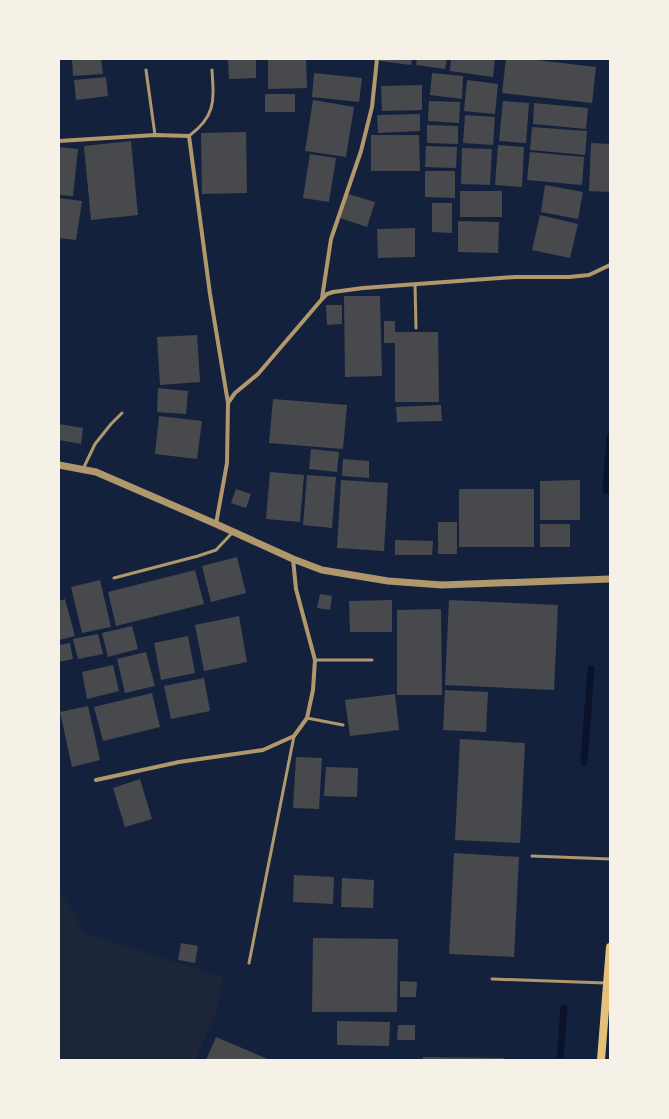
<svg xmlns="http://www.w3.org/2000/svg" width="669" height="1119" viewBox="0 0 669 1119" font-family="'Public Sans',sans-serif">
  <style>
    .green { fill: #1d2539 }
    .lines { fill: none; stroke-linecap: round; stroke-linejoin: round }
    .stream { stroke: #0b132b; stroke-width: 7 }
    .building { fill: #48494c }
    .service { stroke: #b1986c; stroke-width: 3 }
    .minor { stroke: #b1986c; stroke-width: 4 }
    .tertiary { stroke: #b1986c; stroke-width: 7 }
    .secondary { stroke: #e5c07b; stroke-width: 8 }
  </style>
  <rect width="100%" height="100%" fill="#14213d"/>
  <!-- green -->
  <path class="green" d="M59,887L84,933L223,977L217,1010L195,1060H59Z"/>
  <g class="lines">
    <!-- stream -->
    <g class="stream">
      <path d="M606,491L610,437"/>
      <path d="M584,762L591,669"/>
      <path d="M560,1060L564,1008"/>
    </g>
  </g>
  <!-- building -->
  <g class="building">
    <path d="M72,59H101L103,74L73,76Z"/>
    <path d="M228,59H256V78L229,79Z"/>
    <path d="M268,59H306L307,88L268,89Z"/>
    <path d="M380,59H412L411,65L380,61Z"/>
    <path d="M417,59H447L445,69L416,65Z"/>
    <path d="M451,59H495L493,77L450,71Z"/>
    <path d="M506,59H528L596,67L592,103L502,93Z"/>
    <path d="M314,73L362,78L359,102L312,97Z"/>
    <path d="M432,73L463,76L462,99L430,95Z"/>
    <path d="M106,77L108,96L76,100L74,80Z"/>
    <path d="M467,80L498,84L495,114L464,111Z"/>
    <path d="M422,85V110L382,111L381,86Z"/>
    <rect x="265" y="94" width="30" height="18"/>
    <path d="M313,100L354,107L346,157L305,151Z"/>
    <path d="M429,101L460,102L459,123L428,121Z"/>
    <path d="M503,101L529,103L526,143L499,141Z"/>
    <path d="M534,103L588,108L586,129L533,124Z"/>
    <path d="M420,114V131L378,133L377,115Z"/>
    <path d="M465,115L495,117L493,145L463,143Z"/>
    <path d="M427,125L458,126V144L427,143Z"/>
    <path d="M532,127L587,131L585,155L530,150Z"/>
    <path d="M246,132L247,193L202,194L201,133Z"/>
    <path d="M371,135H419L420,171H371Z"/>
    <path d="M131,141L138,215L91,220L84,146Z"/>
    <path d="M591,143L610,144V192L589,191Z"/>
    <path d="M498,145L524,147L522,187L495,185Z"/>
    <path d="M426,146L457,147L456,168L425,167Z"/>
    <path d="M59,147L78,149L73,196L59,195Z"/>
    <path d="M462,148L492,149L490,185L461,184Z"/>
    <path d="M530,152L584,157L582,185L527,180Z"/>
    <path d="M310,154L336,158L329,202L303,198Z"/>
    <path d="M425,171H455V198L425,197Z"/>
    <path d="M545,185L583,192L578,219L541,212Z"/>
    <rect x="460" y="191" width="42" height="26"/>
    <path d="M348,194L375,202L367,227L340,218Z"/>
    <path d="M59,198L82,201L76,240L59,238Z"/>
    <path d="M432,203H452V233L432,232Z"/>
    <path d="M540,215L578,224L570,258L532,250Z"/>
    <path d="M458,221L499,222L498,253L458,252Z"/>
    <path d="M415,228V257L378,258L377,229Z"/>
    <path d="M344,296H380L382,376L345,377Z"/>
    <path d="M326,305H342V324L327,325Z"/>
    <path d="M384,321H395V332H438L439,402H395V343H384Z"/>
    <path d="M197,335L200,382L160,385L157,337Z"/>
    <path d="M158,388L188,391L186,414L157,412Z"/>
    <path d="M273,399L347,405L343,449L269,443Z"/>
    <path d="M441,405L442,421L397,422L396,407Z"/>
    <path d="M159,416L202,421L197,459L155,454Z"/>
    <path d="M59,424L83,428L81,444L59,440Z"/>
    <path d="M311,449L339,452L337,472L309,469Z"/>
    <path d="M343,459L369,461V478L342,476Z"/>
    <path d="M270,472L304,475L300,522L266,519Z"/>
    <path d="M307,475L336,477L332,528L303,525Z"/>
    <path d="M341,480L388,483L384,551L337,548Z"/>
    <path d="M580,480V520H540V481Z"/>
    <path d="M236,489L251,494L246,508L231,503Z"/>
    <rect x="459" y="489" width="75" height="58"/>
    <rect x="438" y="522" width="19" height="32"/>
    <rect x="540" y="524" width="30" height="23"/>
    <path d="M395,540L433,541L432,555H395Z"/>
    <path d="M237,557L246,593L211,602L202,566Z"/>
    <path d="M195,570L204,604L116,626L108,592Z"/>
    <path d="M100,580L111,627L82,633L71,587Z"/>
    <path d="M320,594L332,596L330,610L317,608Z"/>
    <path d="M65,599L75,636L59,640V601Z"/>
    <path d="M392,600V632H350L349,601Z"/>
    <path d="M449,600L558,605L554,690L445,685Z"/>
    <path d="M441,609L442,695H397V610Z"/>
    <path d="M239,616L247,662L204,671L195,625Z"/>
    <path d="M132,626L138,649L108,657L102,633Z"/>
    <path d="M98,634L103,654L78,659L73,639Z"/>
    <path d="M188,636L195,673L161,680L154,643Z"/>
    <path d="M70,643L73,659L59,662V645Z"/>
    <path d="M146,652L155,686L125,693L117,659Z"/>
    <path d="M113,665L119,691L87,699L82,672Z"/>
    <path d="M204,678L210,711L171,719L164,686Z"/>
    <path d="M445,690L488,692L486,732L443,730Z"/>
    <path d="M152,693L160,727L103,741L94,707Z"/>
    <path d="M395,694L399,730L350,736L345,700Z"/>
    <path d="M88,706L100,760L72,767L60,712Z"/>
    <path d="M460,739L525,743L520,843L455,840Z"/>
    <path d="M296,757L322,758L319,809L293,808Z"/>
    <path d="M326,767L358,768L357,797L324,796Z"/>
    <path d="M140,779L152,819L125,827L113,788Z"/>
    <path d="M454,853L519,857L514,957L449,954Z"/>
    <path d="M294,875L334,877L333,904L293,902Z"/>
    <path d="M342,878L374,880L373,908L341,907Z"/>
    <path d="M313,938L398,939L397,1012H312Z"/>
    <path d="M181,943L198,946L195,963L178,960Z"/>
    <path d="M400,981L417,982L416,997H400Z"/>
    <path d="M337,1021L390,1022L389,1046L337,1045Z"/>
    <path d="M398,1025H415V1040H397Z"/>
    <path d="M216,1037L270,1060H206Z"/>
    <path d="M423,1057L504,1058L503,1060H423Z"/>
  </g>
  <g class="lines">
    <!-- service -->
    <g class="service">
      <path d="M146,70L155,135"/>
      <path d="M189,136C216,116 214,101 212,70"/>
      <path d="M415,284L416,328"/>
      <path d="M83,469L95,444L111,424L122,413"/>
      <path d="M114,578L198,556L216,550L233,532"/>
      <path d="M315,660H372"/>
      <path d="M307,718L343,725"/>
      <path d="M532,856L610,859"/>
      <path d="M249,963L294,736"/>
      <path d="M492,979L605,983"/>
    </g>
    <!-- minor -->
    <g class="minor">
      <path d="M59,141L155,135L189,136L210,294L228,403L227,463L216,524"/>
      <path d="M322,298L331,239L361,151L372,107L377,59"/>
      <path d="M228,403L235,393L258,374L322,299L327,294L333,292L363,288L515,277H569L589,275L610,265"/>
      <path d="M96,780L179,762L263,750L294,736L307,718L313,690L315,660L296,589L293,559"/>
    </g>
    <!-- tertiary -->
    <path class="tertiary" d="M59,465L96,472L216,524L293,559L322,570L388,581L442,585L610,579"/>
    <!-- secondary -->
    <path class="secondary" d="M601,1060L610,947"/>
  </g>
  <!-- border -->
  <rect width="669" height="1119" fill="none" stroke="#f6f1e7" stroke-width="120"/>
</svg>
